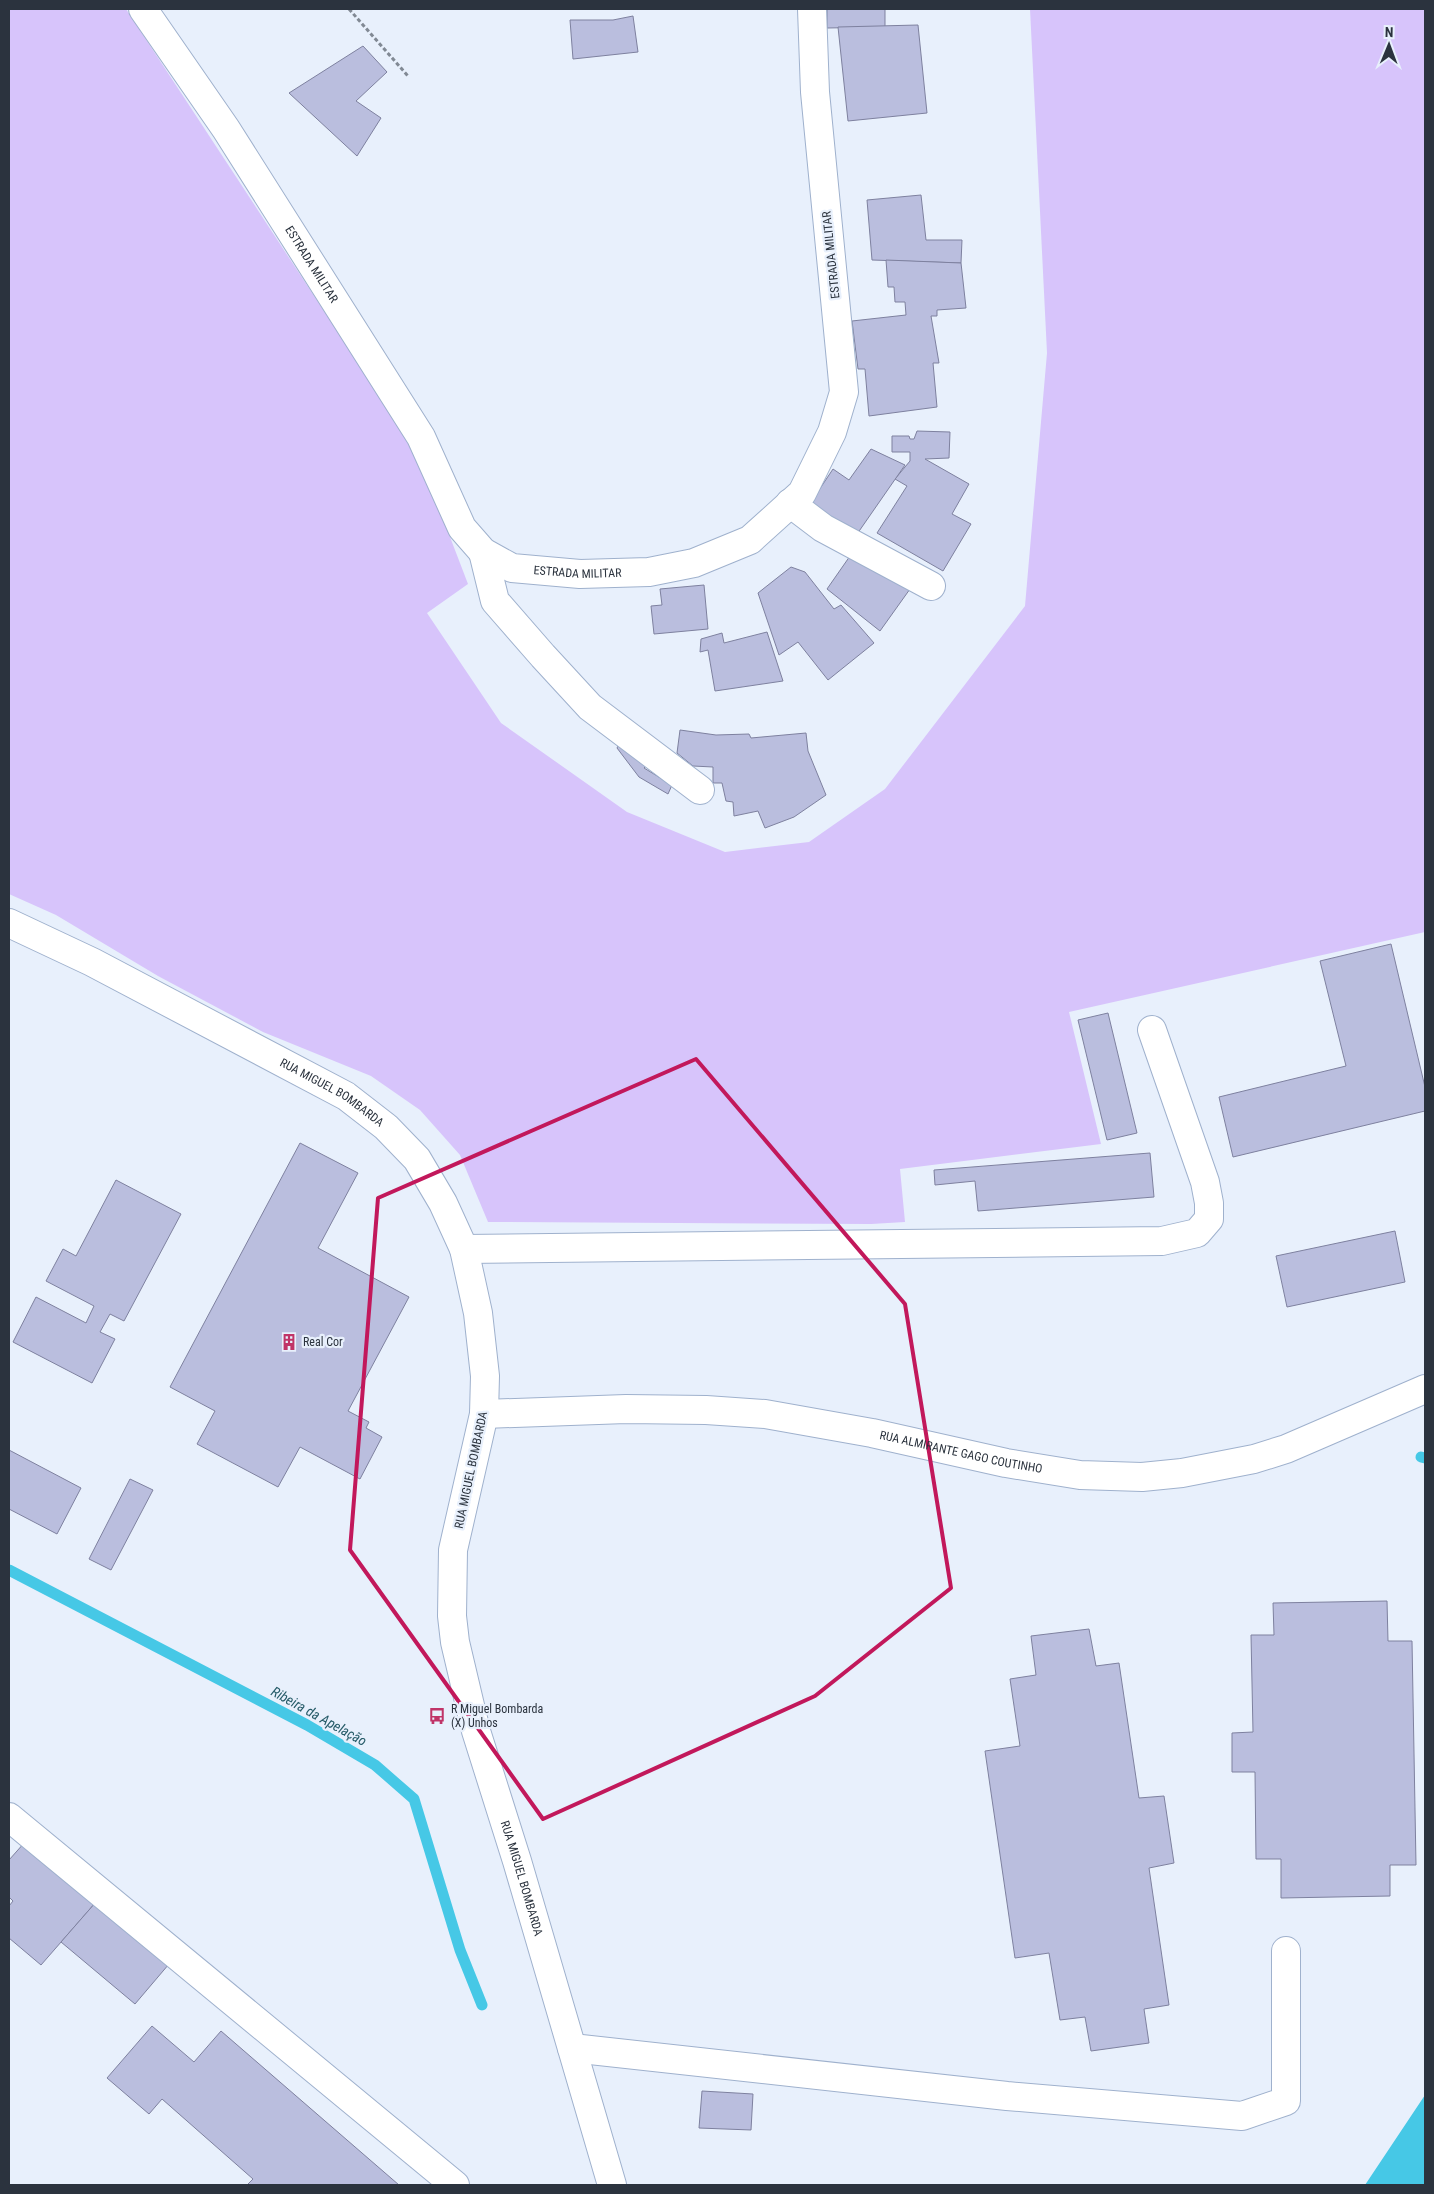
<svg xmlns="http://www.w3.org/2000/svg" width="1434" height="2194" viewBox="0 0 1434 2194" font-family="'Roboto Condensed',sans-serif">
  <style>
    .green { fill: #d7c4fb }
    .water { fill: #46c8e6 }
    .lines { fill: none; stroke-linecap: round; stroke-linejoin: round }
    .stream { stroke: #46c8e6; stroke-width: 11 }
    .building { fill: #babede; stroke: #7e819f }
    .minor-casing { stroke: #9fb1cd; stroke-width: 30 }
    .major-casing { stroke: #9fb1cd; stroke-width: 30 }
    .path { stroke: #818994; stroke-width: 3; stroke-dasharray: 4 2.5; stroke-linecap: butt }
    .minor { stroke: #fff; stroke-width: 28 }
    .major { stroke: #fff; stroke-width: 28 }
    .marked { fill: none; stroke: #c2185b; stroke-width: 4; stroke-linejoin: round }
    .labels { text-anchor: middle; stroke-width: 4.5; stroke-linejoin: round; paint-order: stroke }
    .street-label { font-size: 12px; fill: #2b333e; stroke: #e8f0fc }
    .poi-label { font-size: 12px; fill: #2b333e; stroke: #e8f0fc; text-anchor: start }
    .water-label { font-size: 14px; font-style: italic; fill: #265b68; stroke: #e8f0fc }
  </style>
  <rect width="100%" height="100%" fill="#e8f0fc"/>
  <!-- green -->
  <path class="green" d="M9,9H126L419,456L468,584L427,613L501,723L627,812L725,852L809,842L885,789L1025,606L1047,353L1030,9H1425V932L1069,1012L1101,1144L900,1169L905,1222L871,1224L488,1222L460,1155L420,1110L371,1076L263,1032L158,976L56,915L9,894Z"/>
  <!-- water -->
  <path class="water" d="M1425,2094V2185H1365L1425,2095Z"/>
  <g class="lines">
    <!-- stream -->
    <g class="stream">
      <path d="M1421,1457L1425,1458"/>
      <path d="M9,1570L307,1725L375,1765L414,1799L460,1950L482,2005"/>
    </g>
  </g>
  <!-- building -->
  <g class="building">
    <path d="M827,9H885V27L827,28Z"/>
    <path d="M633,16L638,52L573,59L570,20H613Z"/>
    <path d="M918,25L927,113L848,121L838,27Z"/>
    <path d="M363,46L387,72L356,101L381,118L357,156L289,93Z"/>
    <path d="M921,195L926,240H962L961,263L872,260L867,200Z"/>
    <path d="M886,260L961,263L966,308L937,310V316H931L939,363H933L937,407L869,416L865,369H858L852,321L906,315L905,302H895L894,287H888Z"/>
    <path d="M917,431L950,432L949,458L925,459L969,484L952,514L971,524L943,571L877,533L907,486L895,479L910,461V452H892V436H909L910,439H914Z"/>
    <path d="M871,449L905,465L855,537L811,502L833,469L849,480Z"/>
    <path d="M850,556L910,589L880,631L827,589Z"/>
    <path d="M791,567L805,572L834,609L841,605L874,643L828,680L798,642L779,655L758,593Z"/>
    <path d="M704,585L708,629L654,634L651,606L662,605L660,589Z"/>
    <path d="M767,632L783,681L715,691L708,650L700,652L701,639L722,633L724,643Z"/>
    <path d="M680,730L716,735L749,734L751,738L806,733L808,751L826,795L794,817L765,828L758,811L734,816L733,802L726,801L722,783H713V767L693,766L677,753Z"/>
    <path d="M622,738L652,760L644,768L672,785L668,794L639,777L617,748Z"/>
    <path d="M1391,944L1425,1087V1111L1233,1157L1219,1097L1346,1066L1320,961Z"/>
    <path d="M1108,1013L1137,1133L1107,1140L1078,1020Z"/>
    <path d="M300,1143L358,1173L318,1248L409,1297L348,1411L369,1422L366,1428L382,1437L360,1479L300,1447L278,1487L197,1444L215,1411L170,1387Z"/>
    <path d="M1150,1153L1154,1197L978,1211L975,1181L935,1185L934,1170Z"/>
    <path d="M116,1180L181,1214L124,1321L110,1314L100,1332L115,1339L92,1383L13,1342L36,1297L86,1323L94,1306L46,1281L63,1249L76,1256Z"/>
    <path d="M1395,1231L1405,1282L1287,1307L1276,1256Z"/>
    <path d="M9,1450L81,1488L57,1534L9,1509Z"/>
    <path d="M130,1479L153,1490L111,1570L89,1559Z"/>
    <path d="M1387,1601L1388,1641H1412L1416,1865H1390V1896L1281,1898V1859H1256L1255,1772H1232V1733L1253,1732L1251,1635H1274L1273,1603Z"/>
    <path d="M1089,1629L1096,1666L1119,1663L1139,1798L1164,1796L1174,1863L1149,1868L1169,2005L1144,2009L1149,2043L1091,2051L1085,2017L1060,2020L1049,1953L1015,1958L985,1751L1020,1746L1010,1679L1036,1675L1031,1636Z"/>
    <path d="M25,1842L96,1902L41,1965L9,1938V1906L13,1901L9,1897V1860Z"/>
    <path d="M96,1902L169,1964L135,2004L61,1942Z"/>
    <path d="M152,2026L194,2062L221,2031L399,2185H247L253,2179L162,2099L149,2114L107,2078Z"/>
    <path d="M702,2091L753,2094L751,2130L699,2128Z"/>
  </g>
  <g class="lines">
    <!-- minor casing -->
    <g class="minor-casing">
      <g id="minor">
        <path id="s1" d="M143,9L226,129L421,437L462,528L483,552L512,568L580,574L649,572L694,563L750,540L802,493L832,432L844,392L815,92L812,9"/>
        <path d="M790,503L823,528L931,586"/>
        <path d="M483,552L495,601L543,656L590,707L700,790"/>
        <path d="M464,1249L1162,1241L1197,1233L1209,1219V1203L1205,1182L1152,1030"/>
        <path id="s2" d="M484,1414L626,1409L706,1410L765,1414L872,1433L1006,1463L1080,1475L1142,1477L1182,1473L1254,1459L1286,1449L1425,1389"/>
        <path d="M9,1817L455,2185"/>
        <path d="M572,2048L1007,2096L1242,2116L1286,2101V1951"/>
      </g>
    </g>
    <!-- major casing -->
    <g class="major-casing">
      <g id="major">
        <path id="s3" d="M9,923L92,962L346,1096L386,1127L417,1159L443,1203L464,1249L478,1313L485,1376L484,1414L453,1550L452,1616L455,1642L476,1731L517,1861L612,2185"/>
      </g>
    </g>
    <!-- path -->
    <path class="path" d="M349,9L408,76"/>
    <!-- minor -->
    <use href="#minor" class="minor"/>
    <!-- major -->
    <use href="#major" class="major"/>
  </g>
  <!-- marked area -->
  <path class="marked" d="M696,1059L905,1304L951,1588L815,1696L543,1819L350,1550L378,1198Z"/>
  <!-- icons -->
  <defs>
    <g id="building-bare" transform="scale(1.35)"><path d="M-4-6H4V6H1V3H-1V6H-4ZM-2.5-4.3h1.7v1.8h-1.7ZM.8-4.3h1.7v1.8H.8ZM-2.5-1h1.7V.8h-1.7ZM.8-1h1.7V.8H.8Z" fill="#c03468" stroke="#e8f0fc" stroke-width="2.5" paint-order="stroke"/></g>
    <g id="bus-bare" transform="scale(1.35)"><path d="M-5-6H5V4H4V6H2V4H-2V6H-4V4H-5ZM-3.5-4V0h7V-4ZM-3.5 1.2v1.5H-2V1.2ZM2 1.2v1.5H3.5V1.2Z" fill="#c03468" stroke="#e8f0fc" stroke-width="2.5" paint-order="stroke"/></g>
  </defs>
  <g fill-rule="evenodd">
    <use href="#building-bare" x="289" y="1342"/>
    <use href="#bus-bare" x="437" y="1716"/>
  </g>
  <g class="labels">
    <!-- street labels -->
    <g class="street-label">
      <text transform="translate(831 255) rotate(-96)" y="4">ESTRADA MILITAR</text>
      <text dy="4" stroke="none"><textPath href="#s1" startOffset="306">ESTRADA MILITAR</textPath></text>
      <text dy="4" stroke="none"><textPath href="#s1" startOffset="741">ESTRADA MILITAR</textPath></text>
      <text dy="4" stroke="none"><textPath href="#s3" startOffset="365">RUA MIGUEL BOMBARDA</textPath></text>
      <text dy="4" stroke="none"><textPath href="#s2" startOffset="481">RUA ALMIRANTE GAGO COUTINHO</textPath></text>
      <text transform="translate(471 1470) rotate(-78)" y="4">RUA MIGUEL BOMBARDA</text>
      <text dy="4" stroke="none"><textPath href="#s3" startOffset="1220">RUA MIGUEL BOMBARDA</textPath></text>
    </g>
    <!-- poi labels -->
    <g class="poi-label">
      <text x="303" y="1346">Real Cor</text>
      <text x="451" y="1713">R Miguel Bombarda<tspan x="451" dy="14">(X) Unhos</tspan></text>
    </g>
    <!-- water labels -->
    <g class="water-label">
      <text transform="translate(319 1716) rotate(29)" y="5">Ribeira da Apelação</text>
    </g>
  </g>
  <!-- border -->
  <rect width="1434" height="2194" fill="none" stroke="#2b333e" stroke-width="20"/>
  <!-- north arrow -->
  <g transform="translate(1389 45) rotate(1)" stroke="#e8f0fc" stroke-width="4" paint-order="stroke">
  <path d="M0-4L9 19L0 12L-9 19Z" fill="#2b333e"/>
  <text y="-8" font-size="14" font-weight="bold" text-anchor="middle" fill="#2b333e">N</text>
  </g>
</svg>
